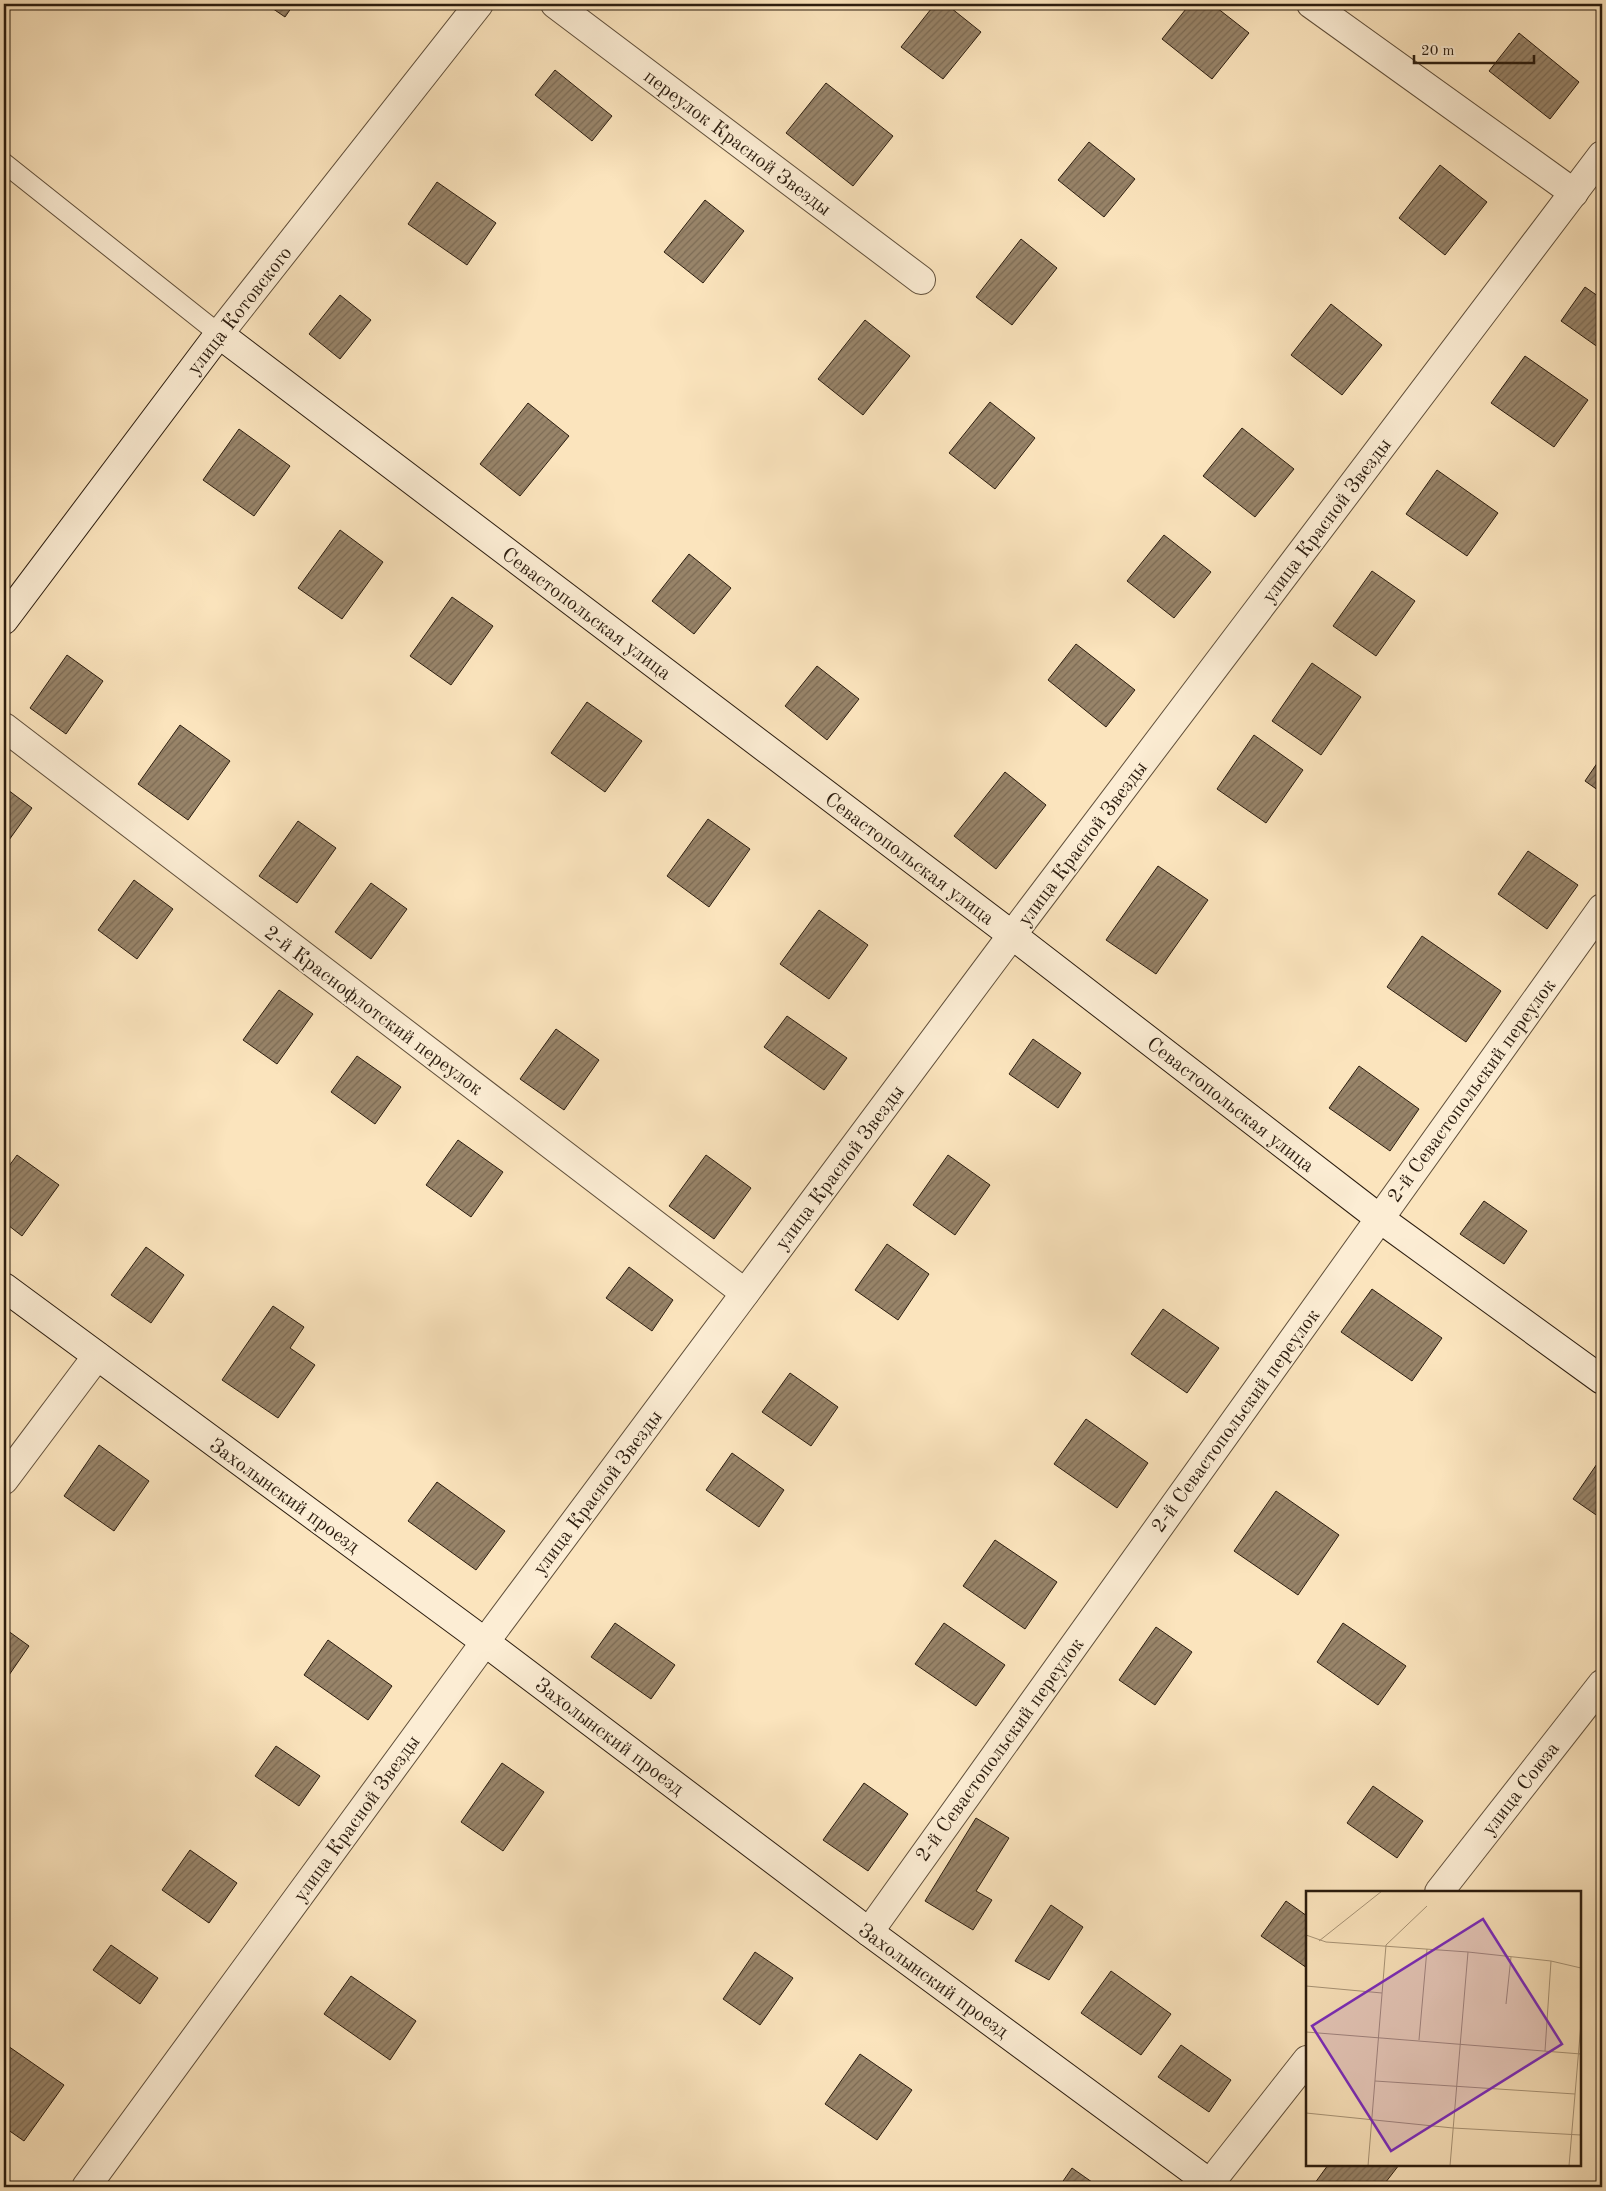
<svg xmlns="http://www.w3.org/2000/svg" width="1606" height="2191" viewBox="0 0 1606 2191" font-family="'Old Standard TT',serif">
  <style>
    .building { fill: url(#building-hatch); stroke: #2c1d0f }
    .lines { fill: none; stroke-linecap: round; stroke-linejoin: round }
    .lane-casing { stroke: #604f3a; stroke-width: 21 }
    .street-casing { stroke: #604f3a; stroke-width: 30 }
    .secondary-casing { stroke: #2c1d0f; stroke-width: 30 }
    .lane { stroke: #fcedd4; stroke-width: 19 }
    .street { stroke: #fcedd4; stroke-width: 28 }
    .secondary { stroke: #fcedd4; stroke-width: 28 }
    .labels { text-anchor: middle; stroke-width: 4; stroke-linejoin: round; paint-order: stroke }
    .street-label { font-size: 20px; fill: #2c1d0f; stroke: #fcedd4 }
    .inset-road { fill: none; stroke: #a89477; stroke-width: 1 }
    .view { fill: #7b2cbf; fill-opacity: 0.15; stroke: #7b2cbf; stroke-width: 2.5 }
    .inset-edge { fill: none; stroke: #2c1d0f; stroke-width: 2.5 }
  </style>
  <defs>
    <pattern id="building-hatch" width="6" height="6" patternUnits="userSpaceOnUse" patternTransform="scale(1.25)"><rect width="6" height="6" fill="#988469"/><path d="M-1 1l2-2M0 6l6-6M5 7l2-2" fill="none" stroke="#7c6b55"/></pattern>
  </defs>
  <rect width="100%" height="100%" fill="#fbe4bd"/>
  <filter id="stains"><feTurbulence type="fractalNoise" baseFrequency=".004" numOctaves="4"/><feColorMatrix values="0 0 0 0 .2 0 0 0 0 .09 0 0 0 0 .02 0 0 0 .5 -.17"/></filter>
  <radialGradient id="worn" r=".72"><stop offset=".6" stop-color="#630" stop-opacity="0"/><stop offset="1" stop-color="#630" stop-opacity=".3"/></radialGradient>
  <!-- building -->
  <g class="building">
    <path d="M266,4H294L285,17Z"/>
    <path d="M935,4H946L981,32L943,79L901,47Z"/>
    <path d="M1190,4H1212L1249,33L1212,79L1162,39Z"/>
    <path d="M1519,33L1579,82L1550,119L1489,71Z"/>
    <path d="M555,70L612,116L592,141L535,95Z"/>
    <path d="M826,83L893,136L853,186L786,133Z"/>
    <path d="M1089,142L1135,179L1104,217L1058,180Z"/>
    <path d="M1440,165L1487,202L1445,255L1399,218Z"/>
    <path d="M437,182L496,223L467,265L408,224Z"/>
    <path d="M705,200L744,231L703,283L664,252Z"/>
    <path d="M1021,239L1057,268L1012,325L976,297Z"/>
    <path d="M1585,287L1602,299V350L1561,321Z"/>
    <path d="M340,295L371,320L340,359L309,334Z"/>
    <path d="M1331,304L1382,345L1342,395L1291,355Z"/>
    <path d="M865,320L910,356L863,415L818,379Z"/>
    <path d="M1525,356L1588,400L1554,447L1491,403Z"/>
    <path d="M990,402L1035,438L995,489L949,453Z"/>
    <path d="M528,403L569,436L520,496L480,464Z"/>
    <path d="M1242,428L1294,469L1255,517L1203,476Z"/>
    <path d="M239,429L290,466L254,516L203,480Z"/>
    <path d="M1437,470L1498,513L1467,556L1406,514Z"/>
    <path d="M340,530L383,562L342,619L298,588Z"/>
    <path d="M1164,535L1211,572L1174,618L1127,581Z"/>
    <path d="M689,554L731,588L694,634L652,601Z"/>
    <path d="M1372,571L1415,601L1376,656L1333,626Z"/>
    <path d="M452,597L493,626L451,685L410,656Z"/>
    <path d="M1076,644L1135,690L1106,727L1048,680Z"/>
    <path d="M67,655L103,681L66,734L30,708Z"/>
    <path d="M1312,663L1361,697L1321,755L1272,721Z"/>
    <path d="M817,666L859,699L827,740L785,706Z"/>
    <path d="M587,702L642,741L605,792L551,753Z"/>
    <path d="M180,725L230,761L188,820L138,784Z"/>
    <path d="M1254,735L1303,770L1266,823L1217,789Z"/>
    <path d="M1602,756V793L1585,781Z"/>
    <path d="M1005,772L1046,805L996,869L954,836Z"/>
    <path d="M4,787L32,808L4,847Z"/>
    <path d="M708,819L750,849L709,907L667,876Z"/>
    <path d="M298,821L336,848L297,903L259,876Z"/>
    <path d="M1528,851L1578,885L1547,929L1498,894Z"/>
    <path d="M1158,866L1208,900L1156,974L1106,940Z"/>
    <path d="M134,880L173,909L137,959L98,930Z"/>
    <path d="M371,883L407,909L371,959L335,932Z"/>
    <path d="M819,910L868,945L829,999L780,964Z"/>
    <path d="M1422,936L1501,991L1466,1042L1387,987Z"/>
    <path d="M279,990L313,1014L277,1064L243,1040Z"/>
    <path d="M787,1016L847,1058L824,1090L764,1047Z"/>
    <path d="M556,1029L599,1060L564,1110L520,1079Z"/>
    <path d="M1033,1039L1081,1073L1058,1108L1009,1074Z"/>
    <path d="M357,1056L401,1087L375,1124L331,1092Z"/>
    <path d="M1359,1066L1419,1109L1390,1151L1329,1108Z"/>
    <path d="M458,1140L503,1172L471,1217L426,1185Z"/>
    <path d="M17,1155L59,1185L22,1236L4,1222V1173Z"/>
    <path d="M706,1155L751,1188L714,1239L669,1206Z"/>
    <path d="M948,1155L990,1185L955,1235L913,1205Z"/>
    <path d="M1484,1201L1527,1231L1504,1264L1460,1234Z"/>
    <path d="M887,1244L929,1274L898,1320L855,1290Z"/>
    <path d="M146,1247L184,1275L151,1323L111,1295Z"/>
    <path d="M629,1267L673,1300L652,1331L606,1298Z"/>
    <path d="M1372,1289L1442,1338L1412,1381L1341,1332Z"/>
    <path d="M273,1306L304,1327L290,1348L315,1365L278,1418L222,1380Z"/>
    <path d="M1163,1309L1219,1348L1187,1393L1131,1354Z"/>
    <path d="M790,1373L838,1407L811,1446L762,1412Z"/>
    <path d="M1086,1419L1148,1463L1117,1508L1054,1464Z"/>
    <path d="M99,1445L149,1481L114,1531L64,1496Z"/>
    <path d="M732,1453L784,1490L759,1527L706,1490Z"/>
    <path d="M1601,1458L1602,1459V1519L1573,1499Z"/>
    <path d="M437,1482L505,1531L476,1570L408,1521Z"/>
    <path d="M1276,1491L1339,1535L1298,1595L1234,1551Z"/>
    <path d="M995,1540L1057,1582L1025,1629L963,1586Z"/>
    <path d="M615,1623L675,1665L651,1699L591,1657Z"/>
    <path d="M944,1623L1005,1665L976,1706L915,1664Z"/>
    <path d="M1343,1623L1406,1666L1378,1705L1317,1662Z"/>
    <path d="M1156,1627L1192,1652L1155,1705L1119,1680Z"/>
    <path d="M4,1628L29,1646L7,1678L4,1675Z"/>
    <path d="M328,1640L392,1686L368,1720L304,1675Z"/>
    <path d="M276,1746L320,1776L299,1806L255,1776Z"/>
    <path d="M502,1763L544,1792L503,1851L461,1822Z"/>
    <path d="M864,1783L908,1814L868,1871L823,1840Z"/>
    <path d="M1373,1786L1423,1821L1397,1858L1347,1823Z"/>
    <path d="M976,1818L1009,1838L976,1891L992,1900L973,1930L925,1901Z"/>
    <path d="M190,1850L237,1883L209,1923L162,1890Z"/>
    <path d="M1286,1901L1307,1916V1968L1261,1936Z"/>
    <path d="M1051,1905L1083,1927L1049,1980L1015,1961Z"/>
    <path d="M111,1945L158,1978L140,2004L93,1970Z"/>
    <path d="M755,1952L793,1978L760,2025L723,1999Z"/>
    <path d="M1111,1971L1171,2014L1141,2055L1081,2013Z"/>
    <path d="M351,1976L416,2021L390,2060L324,2014Z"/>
    <path d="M1181,2045L1231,2080L1209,2112L1158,2077Z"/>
    <path d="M8,2046L64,2085L24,2141L4,2127V2052Z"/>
    <path d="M860,2054L912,2090L877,2140L825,2104Z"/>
    <path d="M1328,2165H1399L1382,2187H1312Z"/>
    <path d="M1072,2168L1099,2187H1059Z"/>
  </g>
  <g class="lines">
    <!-- lane casing -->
    <g class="lane-casing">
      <path id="lane" d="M4,163L219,334"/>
    </g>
    <!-- street casing -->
    <g class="street-casing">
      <g id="street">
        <path d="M555,4L921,280"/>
        <path d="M1311,4L1574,193"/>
        <path d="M219,334L479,4"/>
        <path d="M4,727L745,1293"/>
        <path d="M4,1480L97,1356"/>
        <path d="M1439,1892L1602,1684"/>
        <path d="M869,1932L1602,908"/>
        <path d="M86,2187L485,1642L1012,935L1602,155"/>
        <path d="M1207,2187L1307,2060"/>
      </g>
    </g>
    <!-- secondary casing -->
    <g class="secondary-casing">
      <g id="secondary">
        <path d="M4,620L219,334L1012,935L1379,1218L1602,1380"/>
        <path d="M4,1287L485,1642L869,1932L1215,2187"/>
      </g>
    </g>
    <!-- lane -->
    <use href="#lane" class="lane"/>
    <!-- street -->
    <use href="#street" class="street"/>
    <!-- secondary -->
    <use href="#secondary" class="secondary"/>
  </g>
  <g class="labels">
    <!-- street labels -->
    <g class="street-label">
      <text transform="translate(738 142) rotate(37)" y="7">переулок Красной Звезды</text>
      <text transform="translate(239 310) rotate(-52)" y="7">улица Котовского</text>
      <text transform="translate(1326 520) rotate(-53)" y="7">улица Красной Звезды</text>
      <text transform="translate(587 613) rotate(37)" y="7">Севастопольская улица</text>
      <text transform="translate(1082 843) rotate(-53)" y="7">улица Красной Звезды</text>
      <text transform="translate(910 858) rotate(37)" y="7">Севастопольская улица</text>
      <text transform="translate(374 1010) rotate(37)" y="7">2-й Краснофлотский переулок</text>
      <text transform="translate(1471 1090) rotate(-54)" y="7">2-й Севастопольский переулок</text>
      <text transform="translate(1231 1104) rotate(38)" y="7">Севастопольская улица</text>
      <text transform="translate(839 1167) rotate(-53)" y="7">улица Красной Звезды</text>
      <text transform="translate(1235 1420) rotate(-54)" y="7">2-й Севастопольский переулок</text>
      <text transform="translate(597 1492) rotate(-53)" y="7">улица Красной Звезды</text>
      <text transform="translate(285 1495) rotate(36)" y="7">Захолынский проезд</text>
      <text transform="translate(610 1736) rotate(37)" y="7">Захолынский проезд</text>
      <text transform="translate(999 1749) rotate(-54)" y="7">2-й Севастопольский переулок</text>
      <text transform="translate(1520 1788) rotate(-52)" y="7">улица Союза</text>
      <text transform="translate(356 1818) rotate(-54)" y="7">улица Красной Звезды</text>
      <text transform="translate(934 1980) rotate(36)" y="7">Захолынский проезд</text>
    </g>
  </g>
  <!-- overview -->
  <g transform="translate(1306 1891)">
    <rect width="275" height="275" fill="#fbe4bd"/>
    <path class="inset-road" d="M0,44L20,51L162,61L245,70L275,77M13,50L76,0M80,54L121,15M0,95L76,102M200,113L205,66M0,141L275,163M113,149L121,58M239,160L245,70M69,190L269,203M0,222L147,237L275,244M62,275L80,54M144,275L162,61M263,275L275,132"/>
    <path class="view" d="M177,28L256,153L85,260L6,135Z"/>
    <rect width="275" height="275" class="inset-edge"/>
  </g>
  <!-- margin -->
  <rect width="1606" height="2191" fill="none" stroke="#fbe4bd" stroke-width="20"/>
  <rect x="5" y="5" width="1596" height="2181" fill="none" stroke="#2c1d0f" stroke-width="2.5"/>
  <rect x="10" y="10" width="1586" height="2171" fill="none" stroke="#2c1d0f"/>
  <!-- scale -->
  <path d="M1414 55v8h120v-8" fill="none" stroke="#2c1d0f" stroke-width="2.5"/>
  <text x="1421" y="55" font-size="15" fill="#2c1d0f" stroke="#fcedd4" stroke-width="4" paint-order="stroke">20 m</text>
  <rect width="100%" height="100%" filter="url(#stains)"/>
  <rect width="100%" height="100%" fill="url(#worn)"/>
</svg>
